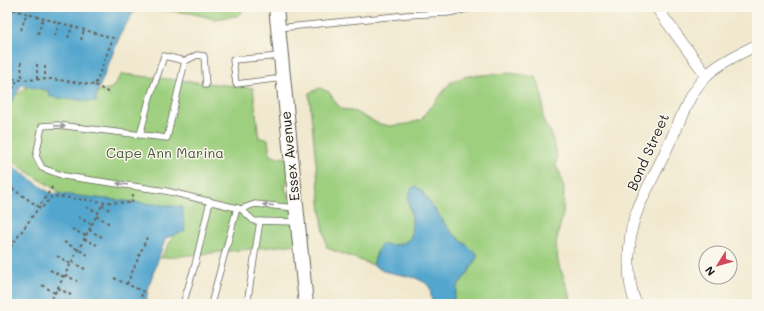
<svg xmlns="http://www.w3.org/2000/svg" width="764" height="311" viewBox="0 0 764 311" font-family="Mali,sans-serif">
  <style>
    .green { fill: #9dcf7f; stroke: #5c764e }
    .water { fill: #52a6ce; stroke: #376175 }
    .lines { fill: none; stroke-linecap: round; stroke-linejoin: round }
    .service-casing { stroke: #67645b; stroke-width: 7 }
    .minor-casing { stroke: #67645b; stroke-width: 12 }
    .tertiary-casing { stroke: #67645b; stroke-width: 16 }
    .path { stroke: #67645b; stroke-width: 2; stroke-dasharray: 3 3; stroke-linecap: butt }
    .service { stroke: #fff; stroke-width: 5.5 }
    .minor { stroke: #fff; stroke-width: 11 }
    .tertiary { stroke: #fff; stroke-width: 14 }
    .oneway { fill: #999 }
    .labels { text-anchor: middle; stroke-width: 3; stroke-linejoin: round; paint-order: stroke }
    .street-label { font-size: 14px; fill: #1c1c1c; stroke: #fbf7ec }
    .park-label { font-size: 14px; fill: #495b3f; stroke: #fbf7ec }
  </style>
  <rect width="100%" height="100%" fill="#fbf7ec"/>
  <filter id="ink" filterUnits="userSpaceOnUse"><feTurbulence type="fractalNoise" baseFrequency=".025" numOctaves="2"/><feDisplacementMap in="SourceGraphic" scale="8" xChannelSelector="R" yChannelSelector="G"/><feConvolveMatrix kernelMatrix="1 2 1 2 8 2 1 2 1" color-interpolation-filters="sRGB"/></filter>
  <filter id="wash" filterUnits="userSpaceOnUse"><feTurbulence type="fractalNoise" baseFrequency=".012" numOctaves="4" result="noise"/><feDisplacementMap in="SourceGraphic" scale="16" xChannelSelector="R" yChannelSelector="G"/><feGaussianBlur stdDeviation="0.9" result="paint"/><feColorMatrix in="noise" values="0 0 0 0 0 0 0 0 0 0 0 0 0 0 0 0 0 1.4 0 .05"/><feComposite in="paint" operator="in"/></filter>
  <g filter="url(#wash)">
    <rect width="100%" height="100%" fill="#f1e9cf"/>
    <!-- green -->
    <g class="green">
      <path d="M126,7H247L237,16L215,19L190,13L142,8L135,12Z"/>
      <path d="M510,73L536,77C539,85 543,96 543,105C543,117 541,121 550,131L557,154L556,166L560,173L564,190L563,213L556,243L558,262L570,295L571,304H452L458,285L468,273L478,255L450,231L421,191L415,186L408,199L412,218L411,237C401,247 396,245 383,244L378,249L373,265L327,248L322,221L309,93L320,88L329,92L336,103L342,109L355,112L379,124L391,126L407,124L421,120L450,83L458,79L468,76Z"/>
      <path d="M122,74L253,88L259,138L268,139L270,156L290,158V171L285,189L298,214L299,244L161,258L173,237L156,226L93,214L19,166L7,156V112L12,98L41,77L83,95L112,88Z"/>
    </g>
    <!-- water -->
    <g class="water">
      <path d="M7,7H136L134,11L135,12L133,13L121,33L97,93L96,102L50,97L49,91L21,85L7,111Z"/>
      <path d="M7,162L50,193L182,207L185,231L166,238L165,240L150,282L145,304H7Z"/>
      <path d="M415,186L421,190L450,231L478,255L468,273L458,285L452,304H432L430,288L426,283L416,278L383,271L373,265L378,249L383,244C396,245 401,247 411,237L412,218L408,199L411,189Z"/>
    </g>
  </g>
  <g filter="url(#ink)">
    <g class="lines">
      <!-- service casing -->
      <g class="service-casing">
        <g id="service">
          <path d="M278,28L407,15L448,13L477,7"/>
          <path d="M280,56L233,60L236,84L283,78"/>
          <path d="M185,61L197,55L204,56L206,85"/>
          <path d="M140,135L149,100L164,56L185,61L167,138L57,125L42,126L36,156L42,168L64,176L166,191L241,209L254,221L297,222"/>
          <path d="M241,209L255,204L296,208"/>
          <path d="M183,304L195,265L210,201"/>
          <path d="M211,304L237,208"/>
          <path d="M247,304L260,221"/>
        </g>
      </g>
      <!-- minor casing -->
      <g class="minor-casing">
        <g id="minor">
          <path d="M656,7L706,75"/>
          <path d="M636,304C627,283 628,255 631,232C635,209 649,186 659,165C665,153 670,141 676,129C684,110 691,92 705,77C717,64 741,53 757,45"/>
        </g>
      </g>
      <!-- tertiary casing -->
      <g class="tertiary-casing">
        <path id="tertiary" d="M276,7L306,304"/>
      </g>
      <!-- path -->
      <g class="path">
        <path d="M7,8L113,38L95,85L51,79L17,80L7,101"/>
        <path d="M7,18L10,9"/>
        <path d="M21,30L26,15"/>
        <path d="M38,34L43,18"/>
        <path d="M55,36L59,23"/>
        <path d="M68,38L72,27"/>
        <path d="M81,40L84,30"/>
        <path d="M21,62L22,80"/>
        <path d="M37,64V80"/>
        <path d="M45,66V79"/>
        <path d="M7,76L17,80"/>
        <path d="M95,85L111,94"/>
        <path d="M7,88L12,90"/>
        <path d="M7,167L11,170L7,176"/>
        <path d="M7,185L39,207L53,186"/>
        <path d="M102,205L111,211"/>
        <path d="M86,207L98,212"/>
        <path d="M96,216L110,224"/>
        <path d="M78,217L92,225"/>
        <path d="M72,229L86,236"/>
        <path d="M89,230L102,237"/>
        <path d="M84,239L97,245"/>
        <path d="M64,242L90,256"/>
        <path d="M7,252L39,207L41,209L52,196L104,202"/>
        <path d="M57,256L71,264"/>
        <path d="M72,262L85,269"/>
        <path d="M50,270L64,277"/>
        <path d="M65,275L77,281"/>
        <path d="M114,278L144,292L136,304"/>
        <path d="M127,284L148,235"/>
        <path d="M42,285L55,293"/>
        <path d="M58,288L71,295"/>
        <path d="M34,301L39,304"/>
        <path d="M51,301L57,304"/>
        <path d="M49,304L104,202L132,203L133,194"/>
      </g>
      <!-- service -->
      <use href="#service" class="service"/>
      <!-- minor -->
      <use href="#minor" class="minor"/>
      <!-- tertiary -->
      <use href="#tertiary" class="tertiary"/>
    </g>
    <!-- one-way arrows -->
    <defs><path id="oneway-solid" d="M-6-.8H1V-3.2L6.5 0L1 3.2V.8H-6Z"/></defs>
    <g class="oneway">
      <use href="#oneway-solid" transform="translate(60 126) rotate(4)"/>
      <use href="#oneway-solid" transform="translate(122 184) rotate(-172)"/>
      <use href="#oneway-solid" transform="translate(268 205) rotate(-174)"/>
    </g>
  </g>
  <g class="labels">
    <!-- street labels -->
    <g class="street-label">
      <text transform="translate(648 152) rotate(-66)" y="5">Bond Street</text>
      <text transform="translate(290 156) rotate(-96)" y="5">Essex Avenue</text>
    </g>
    <!-- park labels -->
    <g class="park-label">
      <text x="165" y="158">Cape Ann Marina</text>
    </g>
  </g>
  <!-- margin -->
  <rect width="764" height="311" fill="none" stroke="#fbf7ec" stroke-width="24"/>
  <!-- north arrow -->
  <g transform="translate(718 265) rotate(233)"><circle r="19" fill="#fbf7ec" stroke="#a29f99"/>
  <path d="M0-3L7 15L0 10L-7 15Z" fill="#d1495b"/>
  <text y="-6" font-size="11" font-weight="bold" text-anchor="middle" fill="#1c1c1c">N</text>
  </g>
</svg>
